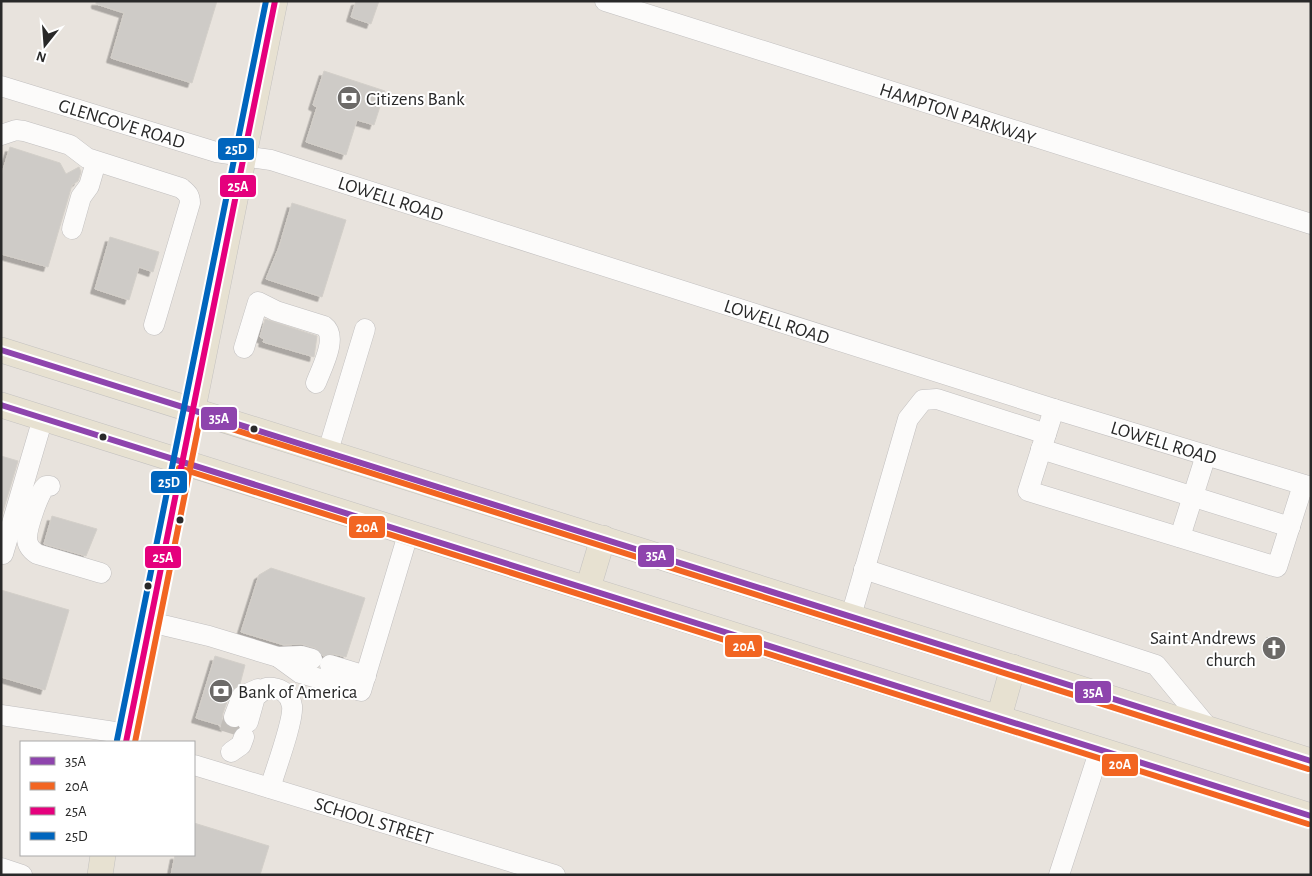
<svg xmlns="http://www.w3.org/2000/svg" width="1312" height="876" viewBox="0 0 1312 876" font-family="'Alegreya Sans',sans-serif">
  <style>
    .building { fill: #cecbc7; stroke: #d3cfc9; filter: url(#shadow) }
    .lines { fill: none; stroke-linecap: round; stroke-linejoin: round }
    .minor-tunnel { stroke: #c2beb9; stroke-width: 20; stroke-dasharray: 20 10; stroke-linecap: butt }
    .minor-casing { stroke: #c1bfbf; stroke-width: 21 }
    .major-casing { stroke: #c4c2c0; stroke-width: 26 }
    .minor { stroke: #fcfbfa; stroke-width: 20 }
    .major { stroke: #e7e1d1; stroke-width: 25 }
    .bus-1-casing { stroke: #fff; stroke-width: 10 }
    .bus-2-casing { stroke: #fff; stroke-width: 10 }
    .bus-3-casing { stroke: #fff; stroke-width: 10 }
    .bus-4-casing { stroke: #fff; stroke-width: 10 }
    .bus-1 { stroke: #8e44ad; stroke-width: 6 }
    .bus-2 { stroke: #f26522; stroke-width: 6 }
    .bus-3 { stroke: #e5007d; stroke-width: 6 }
    .bus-4 { stroke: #0065bd; stroke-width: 6 }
    .bus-dot { fill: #292929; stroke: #fff; stroke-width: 2 }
    .labels { text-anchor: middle; stroke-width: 4; stroke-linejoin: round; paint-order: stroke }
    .poi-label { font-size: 19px; fill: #292929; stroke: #fff; text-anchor: start }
    .street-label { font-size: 19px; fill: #292929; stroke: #fff }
    .line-badge { stroke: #fff; stroke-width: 2 }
    .badge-label { font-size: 14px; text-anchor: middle; font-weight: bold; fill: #fff }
  </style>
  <defs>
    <filter id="shadow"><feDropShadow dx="-4.5" dy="4.5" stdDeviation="0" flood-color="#0004"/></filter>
  </defs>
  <rect width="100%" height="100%" fill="#e8e3dd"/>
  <!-- building -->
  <g class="building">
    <path d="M96,1H217L192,83L111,58L124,13L96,4Z"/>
    <path d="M356,1H379L371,24L351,17Z"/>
    <path d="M324,71L385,91L374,125L357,120L346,155L306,142L317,107L313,105Z"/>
    <path d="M10,147L60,163L66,174L79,167L81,172L78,181L72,185L48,267L1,254V176Z"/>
    <path d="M292,203L346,220L322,297L266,279L279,247Z"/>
    <path d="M110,237L159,252L153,272L139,267L129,300L95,289Z"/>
    <path d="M265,319L317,336L314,357L263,342L264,339L260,337Z"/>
    <path d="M1,456L18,461L1,518Z"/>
    <path d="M52,516L97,529L86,556L44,544Z"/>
    <path d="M271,568L365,598L346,657L333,654L323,656L315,648L301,644L284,645L241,632L259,575Z"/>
    <path d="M1,590L69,610L45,690L1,677Z"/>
    <path d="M215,656L245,665L240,684L231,691L223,713L222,719L226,727L196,718Z"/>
    <path d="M194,823L269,846L260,875H171L175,855H194Z"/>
  </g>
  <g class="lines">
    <!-- minor-tunnel -->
    <path class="minor-tunnel" d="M229,733L234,717"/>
    <!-- minor casing -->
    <g class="minor-casing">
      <g id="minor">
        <path d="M605,1L1311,224"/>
        <path d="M1,86L216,152L271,160L1054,409L1311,487"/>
        <path d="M1,135L16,130L24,131L70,145L87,158L181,188C187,193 190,195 190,203L154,325"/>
        <path d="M72,229L81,197L89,186L96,162"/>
        <path d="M244,348L258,302L276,311L324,326C339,337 321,369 316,383"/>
        <path d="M1054,409L1028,491L1277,567L1303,485"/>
        <path d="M1041,449L1290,527"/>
        <path d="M328,451L365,329"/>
        <path d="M50,486H46C39,491 27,528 27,538C27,545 31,550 37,554L101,573"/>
        <path d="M1180,537L1206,455"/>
        <path d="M3,554L43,418"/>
        <path d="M864,569L1156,665L1209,729"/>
        <path d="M851,616L908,419L923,400L937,399L1046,434"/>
        <path d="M150,622L209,636L278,657L300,673L361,691L409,531"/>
        <path d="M278,657L301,656L312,659"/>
        <path d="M330,665L366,676"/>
        <path d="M1,715L128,734"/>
        <path d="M234,717L242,696L258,689"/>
        <path d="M248,722L255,697L266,688C278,687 290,692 292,706C294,720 275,771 270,788"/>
        <path d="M231,752L241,745L244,737"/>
        <path d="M194,765L555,875"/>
        <path d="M1,868L22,875"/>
        <path d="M1059,875L1100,749"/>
      </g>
    </g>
    <!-- major casing -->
    <g class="major-casing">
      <g id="major">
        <path d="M1,350L1311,761"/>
        <path d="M1,405L1311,816"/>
        <path d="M588,588L603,538"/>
        <path d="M999,717L1013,667"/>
        <path d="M126,742L275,1"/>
        <path d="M100,875L103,855"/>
      </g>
    </g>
    <!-- minor -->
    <use href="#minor" class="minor"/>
    <!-- major -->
    <use href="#major" class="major"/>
    <!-- bus-1 casing -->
    <g class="bus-1-casing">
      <g id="bus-1">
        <path d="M1,350L1311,761"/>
        <path d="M1,405L1311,816"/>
      </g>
    </g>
    <!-- bus-2 casing -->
    <g class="bus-2-casing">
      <g id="bus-2">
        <path d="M179,468L1308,824"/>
        <path d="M135,742L200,419L1308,769"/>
      </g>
    </g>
    <!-- bus-3 casing -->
    <g class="bus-3-casing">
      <path id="bus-3" d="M126,742L275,1"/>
    </g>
    <!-- bus-4 casing -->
    <g class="bus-4-casing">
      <path id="bus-4" d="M117,740L266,1"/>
    </g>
    <!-- bus-1 -->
    <use href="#bus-1" class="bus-1"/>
    <!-- bus-2 -->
    <use href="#bus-2" class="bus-2"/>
    <!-- bus-3 -->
    <use href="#bus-3" class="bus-3"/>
    <!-- bus-4 -->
    <use href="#bus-4" class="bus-4"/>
  </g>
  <!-- icons -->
  <defs>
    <g id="bank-disc" transform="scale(1.25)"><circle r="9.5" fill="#6c6a68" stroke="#fff"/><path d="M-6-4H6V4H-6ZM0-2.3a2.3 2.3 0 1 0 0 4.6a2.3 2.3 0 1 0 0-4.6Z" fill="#fff"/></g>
    <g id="church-disc" transform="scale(1.25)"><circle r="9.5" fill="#6c6a68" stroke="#fff"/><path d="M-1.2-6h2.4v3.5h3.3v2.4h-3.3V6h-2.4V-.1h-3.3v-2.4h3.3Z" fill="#fff"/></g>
  </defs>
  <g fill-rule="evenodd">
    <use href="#bank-disc" x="349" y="98"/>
    <use href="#church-disc" x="1274" y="648"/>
    <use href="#bank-disc" x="221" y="691"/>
  </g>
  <!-- markers -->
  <g class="bus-dot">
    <circle cx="254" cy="429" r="4.5"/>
    <circle cx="103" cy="437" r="4.5"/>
    <circle cx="180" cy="520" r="4.5"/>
    <circle cx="148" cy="586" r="4.5"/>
  </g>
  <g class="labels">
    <!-- poi labels -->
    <g class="poi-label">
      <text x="366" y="105">Citizens Bank</text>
      <text x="1256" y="644" text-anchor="end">Saint Andrews<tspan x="1256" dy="22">church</tspan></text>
      <text x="238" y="698">Bank of America</text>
    </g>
    <!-- street labels -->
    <g class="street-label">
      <text transform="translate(958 113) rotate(18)" y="7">HAMPTON PARKWAY</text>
      <text transform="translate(122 123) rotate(17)" y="7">GLENCOVE ROAD</text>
      <text transform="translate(391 198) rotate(18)" y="7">LOWELL ROAD</text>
      <text transform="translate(777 321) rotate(18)" y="7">LOWELL ROAD</text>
      <text transform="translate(1164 442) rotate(17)" y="7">LOWELL ROAD</text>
      <text transform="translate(374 820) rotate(17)" y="7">SCHOOL STREET</text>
    </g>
  </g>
  <g class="line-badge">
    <rect x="217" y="137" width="38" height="24" rx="5" fill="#0065bd"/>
    <rect x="219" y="174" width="38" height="24" rx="5" fill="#e5007d"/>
    <rect x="200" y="406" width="38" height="25" rx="5" fill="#8e44ad"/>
    <rect x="150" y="470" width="38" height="24" rx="5" fill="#0065bd"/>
    <rect x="348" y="515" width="38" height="24" rx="5" fill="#f26522"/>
    <rect x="637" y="544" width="38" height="24" rx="5" fill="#8e44ad"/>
    <rect x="144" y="545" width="38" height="24" rx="5" fill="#e5007d"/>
    <rect x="724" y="634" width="39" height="24" rx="5" fill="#f26522"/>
    <rect x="1074" y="680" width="38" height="24" rx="5" fill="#8e44ad"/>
    <rect x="1101" y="753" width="38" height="24" rx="5" fill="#f26522"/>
  </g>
  <g class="badge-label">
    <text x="236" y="154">25D</text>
    <text x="238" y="191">25A</text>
    <text x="219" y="423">35A</text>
    <text x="169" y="487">25D</text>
    <text x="367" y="532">20A</text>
    <text x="656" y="560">35A</text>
    <text x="163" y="562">25A</text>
    <text x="744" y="651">20A</text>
    <text x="1093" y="697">35A</text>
    <text x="1120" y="769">20A</text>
  </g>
  <!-- border -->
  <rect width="1312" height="876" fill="none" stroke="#292929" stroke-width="5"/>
  <!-- legend -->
  <rect x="20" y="741" width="175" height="115" fill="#ffffff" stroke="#a9a9a9"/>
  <rect x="30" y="757" width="25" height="8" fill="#8e44ad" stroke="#a9a9a9"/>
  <text x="65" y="766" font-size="15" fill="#292929">35A</text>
  <rect x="30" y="782" width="25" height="8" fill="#f26522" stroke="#a9a9a9"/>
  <text x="65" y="791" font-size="15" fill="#292929">20A</text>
  <rect x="30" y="807" width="25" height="8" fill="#e5007d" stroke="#a9a9a9"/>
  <text x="65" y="816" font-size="15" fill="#292929">25A</text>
  <rect x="30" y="832" width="25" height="8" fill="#0065bd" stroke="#a9a9a9"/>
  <text x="65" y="841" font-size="15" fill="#292929">25D</text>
  <!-- north arrow -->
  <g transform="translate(45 45) rotate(197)" stroke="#ffffff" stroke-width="4" paint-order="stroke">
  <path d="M0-4L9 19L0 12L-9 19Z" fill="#292929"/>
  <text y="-8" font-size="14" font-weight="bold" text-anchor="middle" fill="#292929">N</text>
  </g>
</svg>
